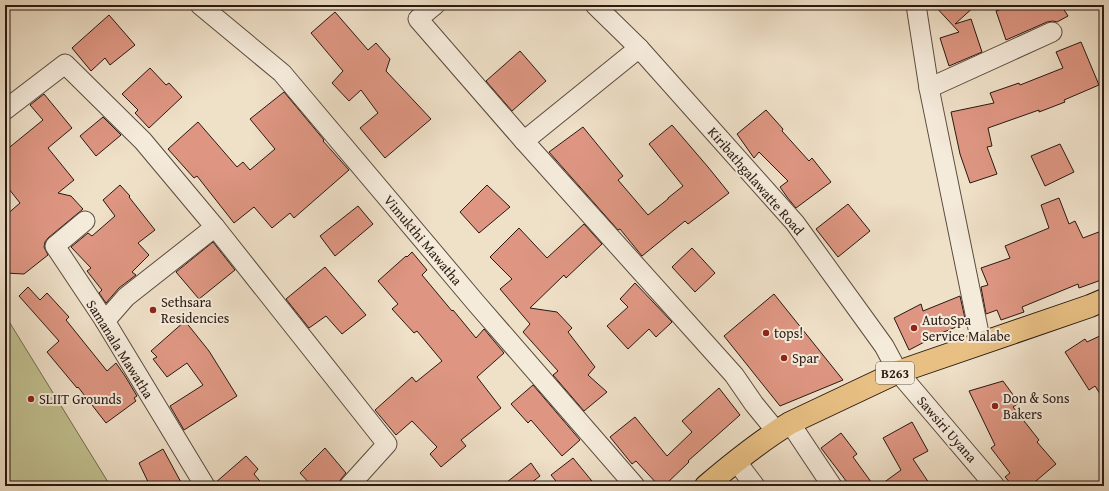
<svg xmlns="http://www.w3.org/2000/svg" width="1109" height="491" viewBox="0 0 1109 491" font-family="'Gentium Book Plus',serif">
  <style>
    .green { fill: #c1c090; stroke: #756c50 }
    .building { fill: #de9682; stroke: #291911 }
    .lines { fill: none; stroke-linecap: round; stroke-linejoin: round }
    .minor-casing { stroke: #5a4b3f; stroke-width: 21 }
    .primary-casing { stroke: #291911; stroke-width: 24 }
    .minor { stroke: #f5ebdb; stroke-width: 19 }
    .primary { stroke: #e8c084; stroke-width: 22 }
    .poi-dot { fill: #8f2418; stroke: #f5ebdb; stroke-width: 1.5 }
    .labels { text-anchor: middle; stroke-width: 4; stroke-linejoin: round; paint-order: stroke }
    .shield { fill: #f5ebdb; stroke: #66584e; stroke-width: 1 }
    .shield-label { font-size: 13px; font-weight: bold; fill: #291911 }
    .street-label { font-size: 14px; fill: #291911; stroke: #f5ebdb }
    .poi-label { font-size: 14px; fill: #291911; stroke: #f5ebdb; text-anchor: start }
  </style>
  <rect width="100%" height="100%" fill="#efe0c8"/>
  <filter id="stains"><feTurbulence type="fractalNoise" baseFrequency=".005" numOctaves="4"/><feColorMatrix values="0 0 0 0 .2 0 0 0 0 .09 0 0 0 0 .02 0 0 0 .5 -.17"/></filter>
  <radialGradient id="worn" r=".72"><stop offset=".6" stop-color="#630" stop-opacity="0"/><stop offset="1" stop-color="#630" stop-opacity=".3"/></radialGradient>
  <!-- green -->
  <path class="green" d="M5,315L108,482L104,486H5Z"/>
  <!-- building -->
  <g class="building">
    <path d="M934,5H976L955,24L971,19L982,52L949,66L940,38L959,32Z"/>
    <path d="M1015,5H1061L1068,16L1057,22L1053,21L1047,22L1006,40L996,11Z"/>
    <path d="M335,12L368,50L376,43L390,59L386,71L431,119L385,158L360,128L378,113L361,90L349,101L332,83L343,71L311,33Z"/>
    <path d="M109,15L135,45L110,65L105,58L91,71L72,48Z"/>
    <path d="M1081,42L1099,85L1064,100L1065,102L1039,112V110L988,128L992,146L987,147L997,174L970,183L960,154L951,112L994,103L990,93L1019,83L1020,85L1063,68L1056,52Z"/>
    <path d="M520,51L546,81L512,111L486,81Z"/>
    <path d="M150,68L166,85L169,83L182,97L149,128L135,113L138,110L122,94Z"/>
    <path d="M284,92L324,140L323,141L349,170L294,218L290,213L272,228L254,207L234,223L197,176L194,178L168,149L198,122L237,167L243,162L250,170L275,149L250,119Z"/>
    <path d="M44,94L72,128L48,148L74,180L58,193L71,196L83,209L48,238L45,242L44,247L48,255L24,274L5,273V216L20,203L5,184V151L43,120L30,105Z"/>
    <path d="M766,110L783,129L782,131L809,161L812,158L831,182L796,208L787,197L780,187L788,181L759,152L754,158L737,134Z"/>
    <path d="M103,117L121,135L96,156L80,136Z"/>
    <path d="M672,125L708,167L729,193L688,224L685,221L642,256L620,229L618,230L549,152L583,127L623,176L618,180L648,215L668,199V198L683,186L649,144Z"/>
    <path d="M1060,144L1074,172L1045,186L1031,156Z"/>
    <path d="M120,185L130,196L129,197L155,230L138,243L149,255L132,272L136,275L119,288L106,303L99,293L102,290L87,271L91,268L71,247L88,233L92,236L115,216L103,200Z"/>
    <path d="M487,185L510,207L479,233L460,212Z"/>
    <path d="M1059,198L1069,224L1075,221L1083,238L1104,230V279L1079,288L1078,284L1022,307L1024,312L1001,320L997,310L986,314L981,287L988,285L981,268L1010,258L1005,246L1049,228L1041,205Z"/>
    <path d="M848,204L870,231L838,257L816,229Z"/>
    <path d="M358,206L373,224L335,256L320,236Z"/>
    <path d="M584,224L602,244L566,278L564,275L530,308L557,312L572,328L568,332L595,367L588,375L607,392L584,411L553,375L558,371L523,332L530,324L500,289L512,279L490,257L519,228L547,258Z"/>
    <path d="M213,242L235,270L199,299L176,272Z"/>
    <path d="M692,248L715,273L695,292L672,267Z"/>
    <path d="M412,252L427,270L422,275L452,311L453,310L476,338L484,329L504,353L477,377L501,408L461,440L466,446L441,467L430,454L437,447L412,421L396,435L375,410L412,377L416,382L442,361L417,331L414,333L392,309L398,304L378,281L406,256L407,257Z"/>
    <path d="M325,267L366,315L342,334L326,316L309,328L286,299Z"/>
    <path d="M635,283L672,322L656,337L649,329L628,349L607,326L628,307L620,299Z"/>
    <path d="M28,287L40,300L47,293L69,317L66,320L107,371L116,363L125,376L137,396L134,398L136,401L106,423L78,387L77,388L47,352L59,341L19,296Z"/>
    <path d="M774,294L843,380L780,406L724,336Z"/>
    <path d="M960,296L966,323L934,336V337L909,350L894,318L921,304L923,311Z"/>
    <path d="M185,321L209,351L237,396L184,430L170,406L203,385L187,363L167,377L153,359L157,357L151,351Z"/>
    <path d="M1104,334V400L1095,386L1089,390L1065,352L1085,339L1087,342Z"/>
    <path d="M1003,381L1019,403L1013,407L1039,440L1037,442L1056,464L1030,486H1013L1005,477L1010,473L991,448L995,445L969,391Z"/>
    <path d="M533,385L580,440L562,456L531,420L528,423L511,404Z"/>
    <path d="M719,388L740,415L688,461L689,462L664,486H659L636,461L632,464L610,437L635,417L667,456L692,432L682,421Z"/>
    <path d="M912,422L928,451L913,459L931,486H879L901,470L883,438Z"/>
    <path d="M841,433L857,454L853,457L874,486H850L821,448Z"/>
    <path d="M325,448L346,473L341,479L337,486H312L300,473Z"/>
    <path d="M163,449L183,486H150L139,463Z"/>
    <path d="M246,456L258,469L254,474L264,486H216L215,483Z"/>
    <path d="M573,458L596,486H560L551,475Z"/>
    <path d="M531,463L540,476L527,486H502Z"/>
  </g>
  <g class="lines">
    <!-- minor casing -->
    <g class="minor-casing">
      <g id="minor">
        <path d="M200,5L282,73L476,303L635,486"/>
        <path d="M435,5L418,19L524,141"/>
        <path d="M595,5L639,48L795,223L884,346L898,372L995,486"/>
        <path d="M916,5L929,88L981,343"/>
        <path d="M639,48L524,141L734,375L754,404L776,431"/>
        <path d="M929,88L1052,32"/>
        <path d="M5,110L65,64L143,141L215,227"/>
        <path d="M85,221L55,246L105,321L205,486"/>
        <path d="M105,321L126,297L215,227L387,444L349,486"/>
        <path d="M790,423L832,486"/>
        <path d="M736,461L755,486"/>
      </g>
    </g>
    <!-- primary casing -->
    <g class="primary-casing">
      <path id="primary" d="M706,486C733,463 760,441 790,423L898,372L1090,306L1104,300"/>
    </g>
    <!-- minor -->
    <use href="#minor" class="minor"/>
    <!-- primary -->
    <use href="#primary" class="primary"/>
  </g>
  <!-- markers -->
  <g class="poi-dot">
    <circle cx="153" cy="310" r="4"/>
    <circle cx="914" cy="328" r="4"/>
    <circle cx="766" cy="333" r="4"/>
    <circle cx="784" cy="358" r="4"/>
    <circle cx="31" cy="399" r="4"/>
    <circle cx="995" cy="406" r="4"/>
  </g>
  <g class="labels">
    <!-- shield labels -->
    <rect class="shield" x="876" y="362" width="38" height="22" rx="3"/>
    <g class="shield-label">
      <text x="895" y="378">B263</text>
    </g>
    <!-- street labels -->
    <g class="street-label">
      <text transform="translate(756 181) rotate(49)" y="5">Kiribathgalawatte Road</text>
      <text transform="translate(423 240) rotate(50)" y="5">Vimukthi Mawatha</text>
      <text transform="translate(120 349) rotate(58)" y="5">Samanala Mawatha</text>
      <text transform="translate(947 429) rotate(49)" y="5">Sawsiri Uyana</text>
    </g>
    <!-- poi labels -->
    <g class="poi-label">
      <text x="161" y="307">Sethsara<tspan x="161" dy="16">Residencies</tspan></text>
      <text x="922" y="325">AutoSpa<tspan x="922" dy="16">Service Malabe</tspan></text>
      <text x="774" y="338">tops!</text>
      <text x="792" y="363">Spar</text>
      <text x="1003" y="403">Don &amp; Sons<tspan x="1003" dy="16">Bakers</tspan></text>
      <text x="39" y="404">SLIIT Grounds</text>
    </g>
  </g>
  <!-- margin -->
  <rect width="1109" height="491" fill="none" stroke="#efe0c8" stroke-width="20"/>
  <rect x="6" y="6" width="1097" height="479" fill="none" stroke="#291911" stroke-width="2"/>
  <rect x="10" y="10" width="1089" height="471" fill="none" stroke="#291911"/>
  <rect width="100%" height="100%" filter="url(#stains)"/>
  <rect width="100%" height="100%" fill="url(#worn)"/>
</svg>
